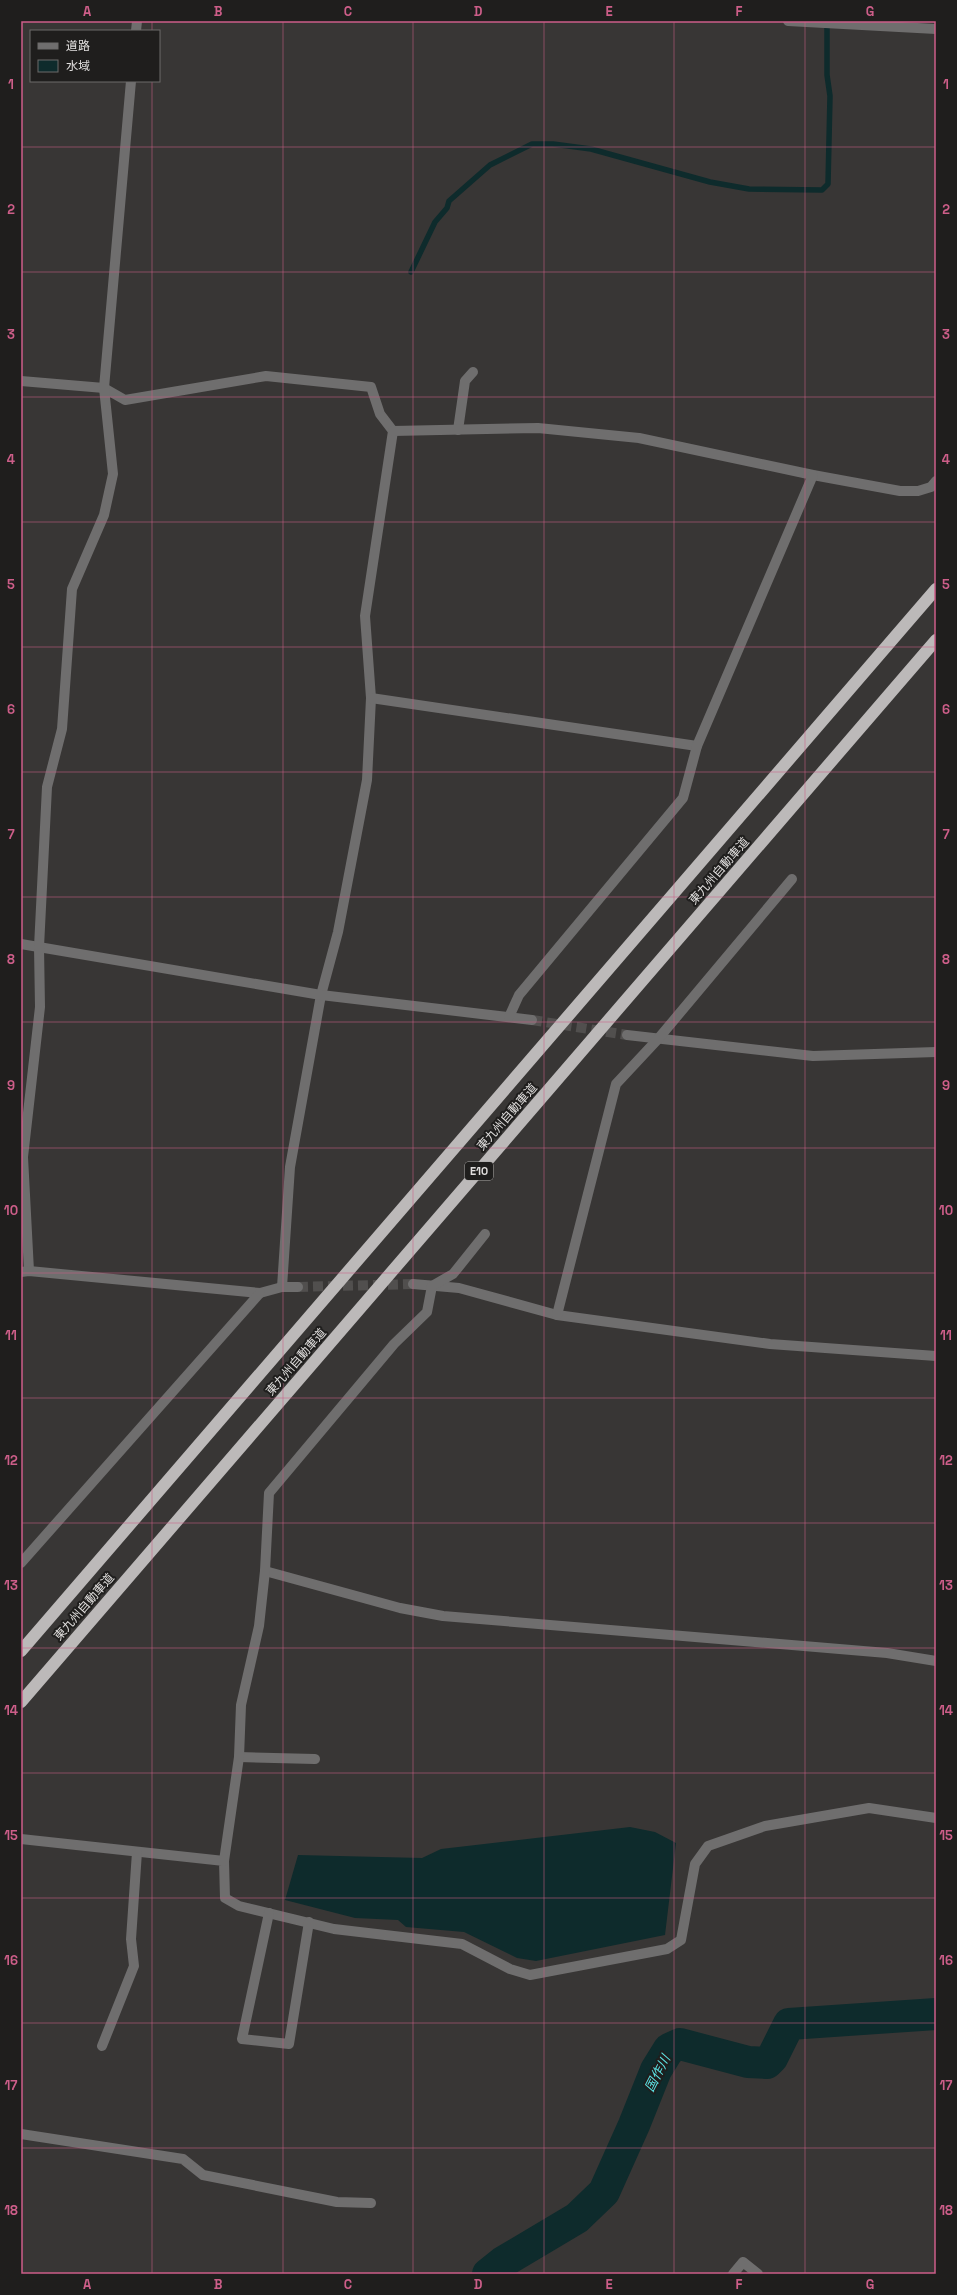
<svg xmlns="http://www.w3.org/2000/svg" width="957" height="2295" viewBox="0 0 957 2295" font-family="'Space Grotesk','Noto Sans JP',sans-serif">
  <style>
    .water { fill: #0e2b2c }
    .lines { fill: none; stroke-linecap: round; stroke-linejoin: round }
    .stream { stroke: #0e2b2c; stroke-width: 5.5 }
    .river { stroke: #0e2b2c; stroke-width: 32 }
    .street-tunnel { stroke: #514f4e; stroke-width: 10; stroke-dasharray: 10 5; stroke-linecap: butt }
    .street { stroke: #6f6e6e; stroke-width: 10 }
    .highway { stroke: #bcb9b9; stroke-width: 12 }
    .grid { fill: none; stroke: #cd5e89; stroke-width: 1; stroke-opacity: 0.55 }
    .labels { text-anchor: middle; stroke-width: 4; stroke-linejoin: round; paint-order: stroke }
    .shield { fill: #1f1e1d; stroke: #a7a5a4; stroke-width: 1 }
    .shield-label { font-size: 11px; font-weight: bold; fill: #e1dfde }
    .street-label { font-size: 12px; fill: #e1dfde; stroke: #1f1e1d }
    .water-label { font-size: 13px; font-style: italic; fill: #5ce4e5; stroke: #1f1e1d }
    .neatline { fill: none; stroke: #cd5e89; stroke-width: 1.5 }
    .grid-label { font-size: 13px; text-anchor: middle; font-weight: bold; fill: #cd5e89 }
  </style>
  <rect width="100%" height="100%" fill="#383635"/>
  <!-- water -->
  <path class="water" d="M630,1827L655,1832L676,1843L665,1935L536,1961L517,1958L464,1932L406,1927L398,1920L355,1918L285,1900L298,1855L422,1858L441,1849Z"/>
  <g class="lines">
    <!-- stream -->
    <path class="stream" d="M411,272L435,222L447,208L449,201L490,165L532,144H553L591,149L710,182L749,189L822,190L828,184L830,96L827,75V21"/>
    <!-- river -->
    <path class="river" d="M488,2274L503,2262L577,2218L604,2192L634,2125L656,2070L669,2049L680,2044L748,2062L767,2063L772,2058L789,2024L936,2014"/>
    <!-- street-tunnel -->
    <g class="street-tunnel">
      <path d="M532,1020L627,1035"/>
      <path d="M298,1287L413,1284"/>
    </g>
    <!-- street -->
    <g class="street">
      <path d="M788,21L936,29"/>
      <path d="M136,31L137,21"/>
      <path d="M21,381L104,388L125,400L266,376L371,387L380,414L393,431L365,616L371,698L367,780L338,932L321,995L290,1167L282,1287"/>
      <path d="M458,430L465,381L473,372"/>
      <path d="M393,431L538,428L639,438L813,475L900,491H918L931,487L936,481"/>
      <path d="M371,698L697,746"/>
      <path d="M21,944L321,995L532,1020"/>
      <path d="M509,1017L519,995L683,798L697,746L813,475"/>
      <path d="M627,1035L813,1056L936,1052"/>
      <path d="M29,1271L23,1157L40,1007L39,947L47,787L62,729L72,589L104,515L113,474L104,388L131,81"/>
      <path d="M21,1272L29,1271L260,1293L282,1287H298"/>
      <path d="M413,1284L459,1288L557,1315L770,1344L936,1356"/>
      <path d="M557,1315L616,1084L658,1039L792,879"/>
      <path d="M21,1563L260,1293"/>
      <path d="M265,1571L400,1608L443,1616L887,1653L936,1661"/>
      <path d="M239,1757L315,1759"/>
      <path d="M21,1839L224,1861L225,1898L239,1906L334,1929L462,1944L510,1969L530,1975L667,1949L681,1940L695,1864L708,1846L765,1826L869,1808L936,1818"/>
      <path d="M224,1861L239,1757L241,1705L259,1626L265,1571L269,1493L394,1344L427,1312L432,1286L453,1274L485,1234"/>
      <path d="M269,1913L242,2039L289,2044L309,1922"/>
      <path d="M102,2046L134,1966L131,1939L137,1852"/>
      <path d="M21,2134L183,2159L203,2175L337,2202L371,2203"/>
      <path d="M733,2274L743,2262L758,2274"/>
    </g>
    <!-- highway -->
    <g class="highway">
      <path d="M21,1651L936,589"/>
      <path d="M21,1702L936,640"/>
    </g>
  </g>
  <!-- grid -->
  <path class="grid" d="M152,21V31M283,21V2274M413,21V2274M544,21V2274M674,21V2274M805,21V2274M152,81V2274M21,147H936M21,272H936M21,397H936M21,522H936M21,647H936M21,772H936M21,897H936M21,1022H936M21,1148H936M21,1273H936M21,1398H936M21,1523H936M21,1648H936M21,1773H936M21,1898H936M21,2023H936M21,2148H936"/>
  <g class="labels">
    <!-- shield labels -->
    <rect class="shield" x="465" y="1162" width="28" height="18" rx="3"/>
    <g class="shield-label">
      <text x="479" y="1175">E10</text>
    </g>
    <!-- street labels -->
    <g class="street-label">
      <text transform="translate(719 871) rotate(-49)" y="4">東九州自動車道</text>
      <text transform="translate(507 1117) rotate(-49)" y="4">東九州自動車道</text>
      <text transform="translate(296 1362) rotate(-49)" y="4">東九州自動車道</text>
      <text transform="translate(84 1607) rotate(-49)" y="4">東九州自動車道</text>
    </g>
    <!-- water labels -->
    <g class="water-label">
      <text transform="translate(657 2073) rotate(-63)" y="5">国作川</text>
    </g>
  </g>
  <!-- border -->
  <rect width="957" height="2295" fill="none" stroke="#1f1e1d" stroke-width="44"/>
  <!-- legend -->
  <rect x="30" y="30" width="130" height="52" fill="#1f1e1d" stroke="#6d6b6a"/>
  <rect x="38" y="43" width="20" height="6" fill="#6f6e6e" stroke="#6d6b6a"/>
  <text x="66" y="50" font-size="12" fill="#e1dfde">道路</text>
  <rect x="38" y="60" width="20" height="12" fill="#0e2b2c" stroke="#6d6b6a"/>
  <text x="66" y="70" font-size="12" fill="#e1dfde">水域</text>
  <rect x="22" y="22" width="913" height="2251" class="neatline"/>
  <g class="grid-label">
    <text x="87" y="16">A</text>
    <text x="218" y="16">B</text>
    <text x="348" y="16">C</text>
    <text x="478" y="16">D</text>
    <text x="609" y="16">E</text>
    <text x="739" y="16">F</text>
    <text x="870" y="16">G</text>
    <text x="11" y="89">1</text>
    <text x="946" y="89">1</text>
    <text x="11" y="214">2</text>
    <text x="946" y="214">2</text>
    <text x="11" y="339">3</text>
    <text x="946" y="339">3</text>
    <text x="11" y="464">4</text>
    <text x="946" y="464">4</text>
    <text x="11" y="589">5</text>
    <text x="946" y="589">5</text>
    <text x="11" y="714">6</text>
    <text x="946" y="714">6</text>
    <text x="11" y="839">7</text>
    <text x="946" y="839">7</text>
    <text x="11" y="964">8</text>
    <text x="946" y="964">8</text>
    <text x="11" y="1090">9</text>
    <text x="946" y="1090">9</text>
    <text x="11" y="1215">10</text>
    <text x="946" y="1215">10</text>
    <text x="11" y="1340">11</text>
    <text x="946" y="1340">11</text>
    <text x="11" y="1465">12</text>
    <text x="946" y="1465">12</text>
    <text x="11" y="1590">13</text>
    <text x="946" y="1590">13</text>
    <text x="11" y="1715">14</text>
    <text x="946" y="1715">14</text>
    <text x="11" y="1840">15</text>
    <text x="946" y="1840">15</text>
    <text x="11" y="1965">16</text>
    <text x="946" y="1965">16</text>
    <text x="11" y="2090">17</text>
    <text x="946" y="2090">17</text>
    <text x="11" y="2215">18</text>
    <text x="946" y="2215">18</text>
    <text x="87" y="2289">A</text>
    <text x="218" y="2289">B</text>
    <text x="348" y="2289">C</text>
    <text x="478" y="2289">D</text>
    <text x="609" y="2289">E</text>
    <text x="739" y="2289">F</text>
    <text x="870" y="2289">G</text>
  </g>
</svg>
